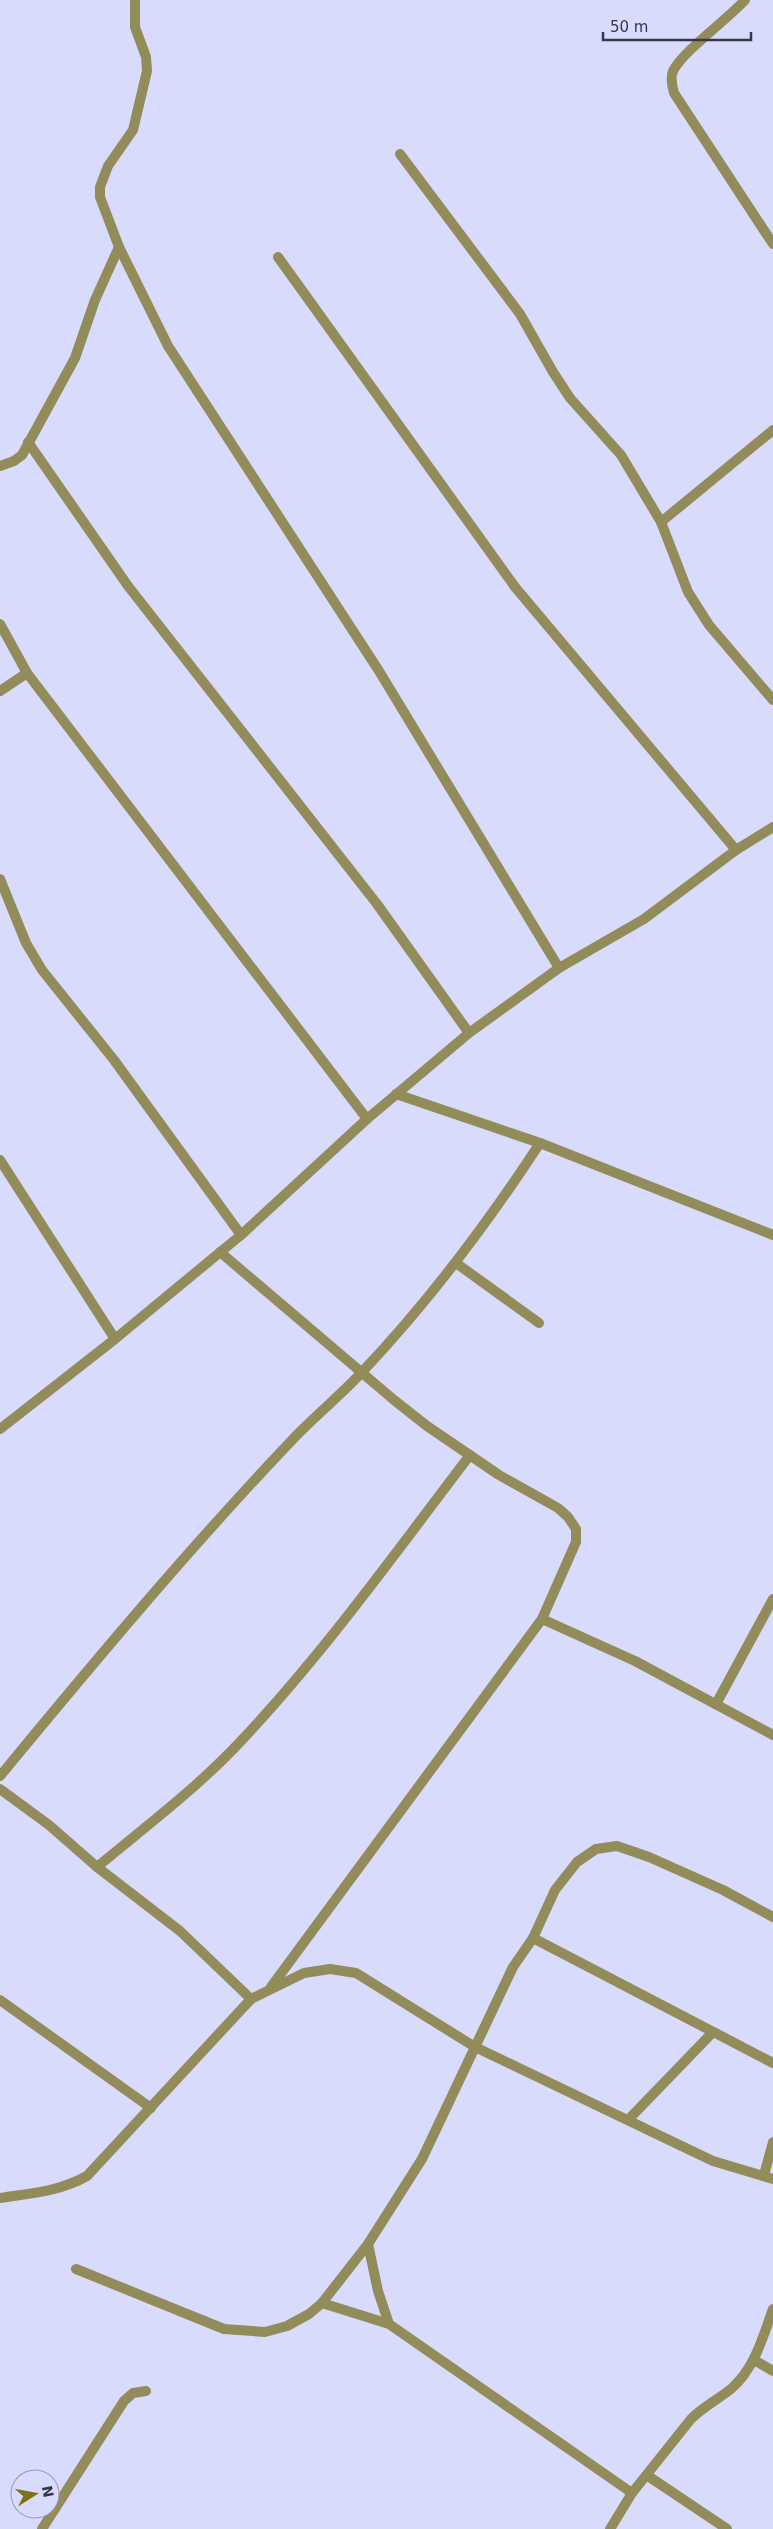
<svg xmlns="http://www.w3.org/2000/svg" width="773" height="2529" viewBox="0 0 773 2529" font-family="'DejaVu Sans',sans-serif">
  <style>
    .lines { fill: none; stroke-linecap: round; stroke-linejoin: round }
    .street { stroke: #928c5a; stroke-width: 10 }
  </style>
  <rect width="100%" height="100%" fill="#d9dbfd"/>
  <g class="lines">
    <!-- street -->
    <g class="street">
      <path d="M135,0V27L146,57L147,71L133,130L108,166L100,187V197L119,247L168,346L379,671L559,968"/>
      <path d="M745,0C727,20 683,51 673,71C670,78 672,86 674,93L773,244"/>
      <path d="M400,154L520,314L553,372L570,398L621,455L661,522L688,592L709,625L773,700"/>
      <path d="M278,257L515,587L736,850"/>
      <path d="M28,442L128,586L377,904L469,1033"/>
      <path d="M0,466L14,461L22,455L75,358L95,300L119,247"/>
      <path d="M661,522L773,430"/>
      <path d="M0,624L27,673L367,1119"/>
      <path d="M0,691L27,673"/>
      <path d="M0,879L26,943L42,970L114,1060L241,1235"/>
      <path d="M396,1094L540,1143L773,1235"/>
      <path d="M0,1160L115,1339"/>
      <path d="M220,1252L394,1400L427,1426L499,1475L558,1508L568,1517L576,1529V1542L542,1619L271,1987"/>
      <path d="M456,1263L539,1323"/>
      <path d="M0,1429L115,1339L241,1235L367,1119L469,1033L559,968L644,919L736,850L773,827"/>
      <path d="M542,1619L635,1661L773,1735"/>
      <path d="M716,1704L773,1599"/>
      <path d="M0,1776C95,1661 191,1546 294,1438C316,1415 341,1395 363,1371C429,1301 487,1224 540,1143"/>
      <path d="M0,1789L49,1825L97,1867L180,1931L251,1999"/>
      <path d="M97,1867C145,1827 197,1788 240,1742C324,1653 396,1552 470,1455"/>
      <path d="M533,1938L773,2063"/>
      <path d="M0,2000L151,2108"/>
      <path d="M628,2120L713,2032"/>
      <path d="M764,2175L773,2142"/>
      <path d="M0,2198C31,2193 58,2192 87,2176L251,1999L304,1973L330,1969L356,1973L475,2047L669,2140L713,2161L773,2179"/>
      <path d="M368,2244L378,2291L389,2324"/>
      <path d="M76,2269L224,2329L265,2332L287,2326L309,2314L322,2303L368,2244L422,2159L513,1967L533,1938L555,1890L577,1862L596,1849L617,1846L649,1857L723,1890L773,1917"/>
      <path d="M322,2303L389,2324L632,2493"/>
      <path d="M754,2360L773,2371"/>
      <path d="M648,2476L727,2529"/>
      <path d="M42,2529L124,2401L133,2393L146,2391"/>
      <path d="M610,2529L632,2493L691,2419C704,2406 719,2399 732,2388C755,2368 763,2336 773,2309"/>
    </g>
  </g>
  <!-- north arrow -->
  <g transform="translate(35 2494) rotate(79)"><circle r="24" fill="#d9dbfd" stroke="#9899b5"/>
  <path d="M0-4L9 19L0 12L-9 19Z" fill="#7d7315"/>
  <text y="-8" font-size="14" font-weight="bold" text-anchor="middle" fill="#363748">N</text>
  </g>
  <!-- scale -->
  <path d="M603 32v8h148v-8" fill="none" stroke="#363748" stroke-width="2.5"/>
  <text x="610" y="32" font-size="15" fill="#363748" stroke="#d9dbfd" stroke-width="4" paint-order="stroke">50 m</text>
</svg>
